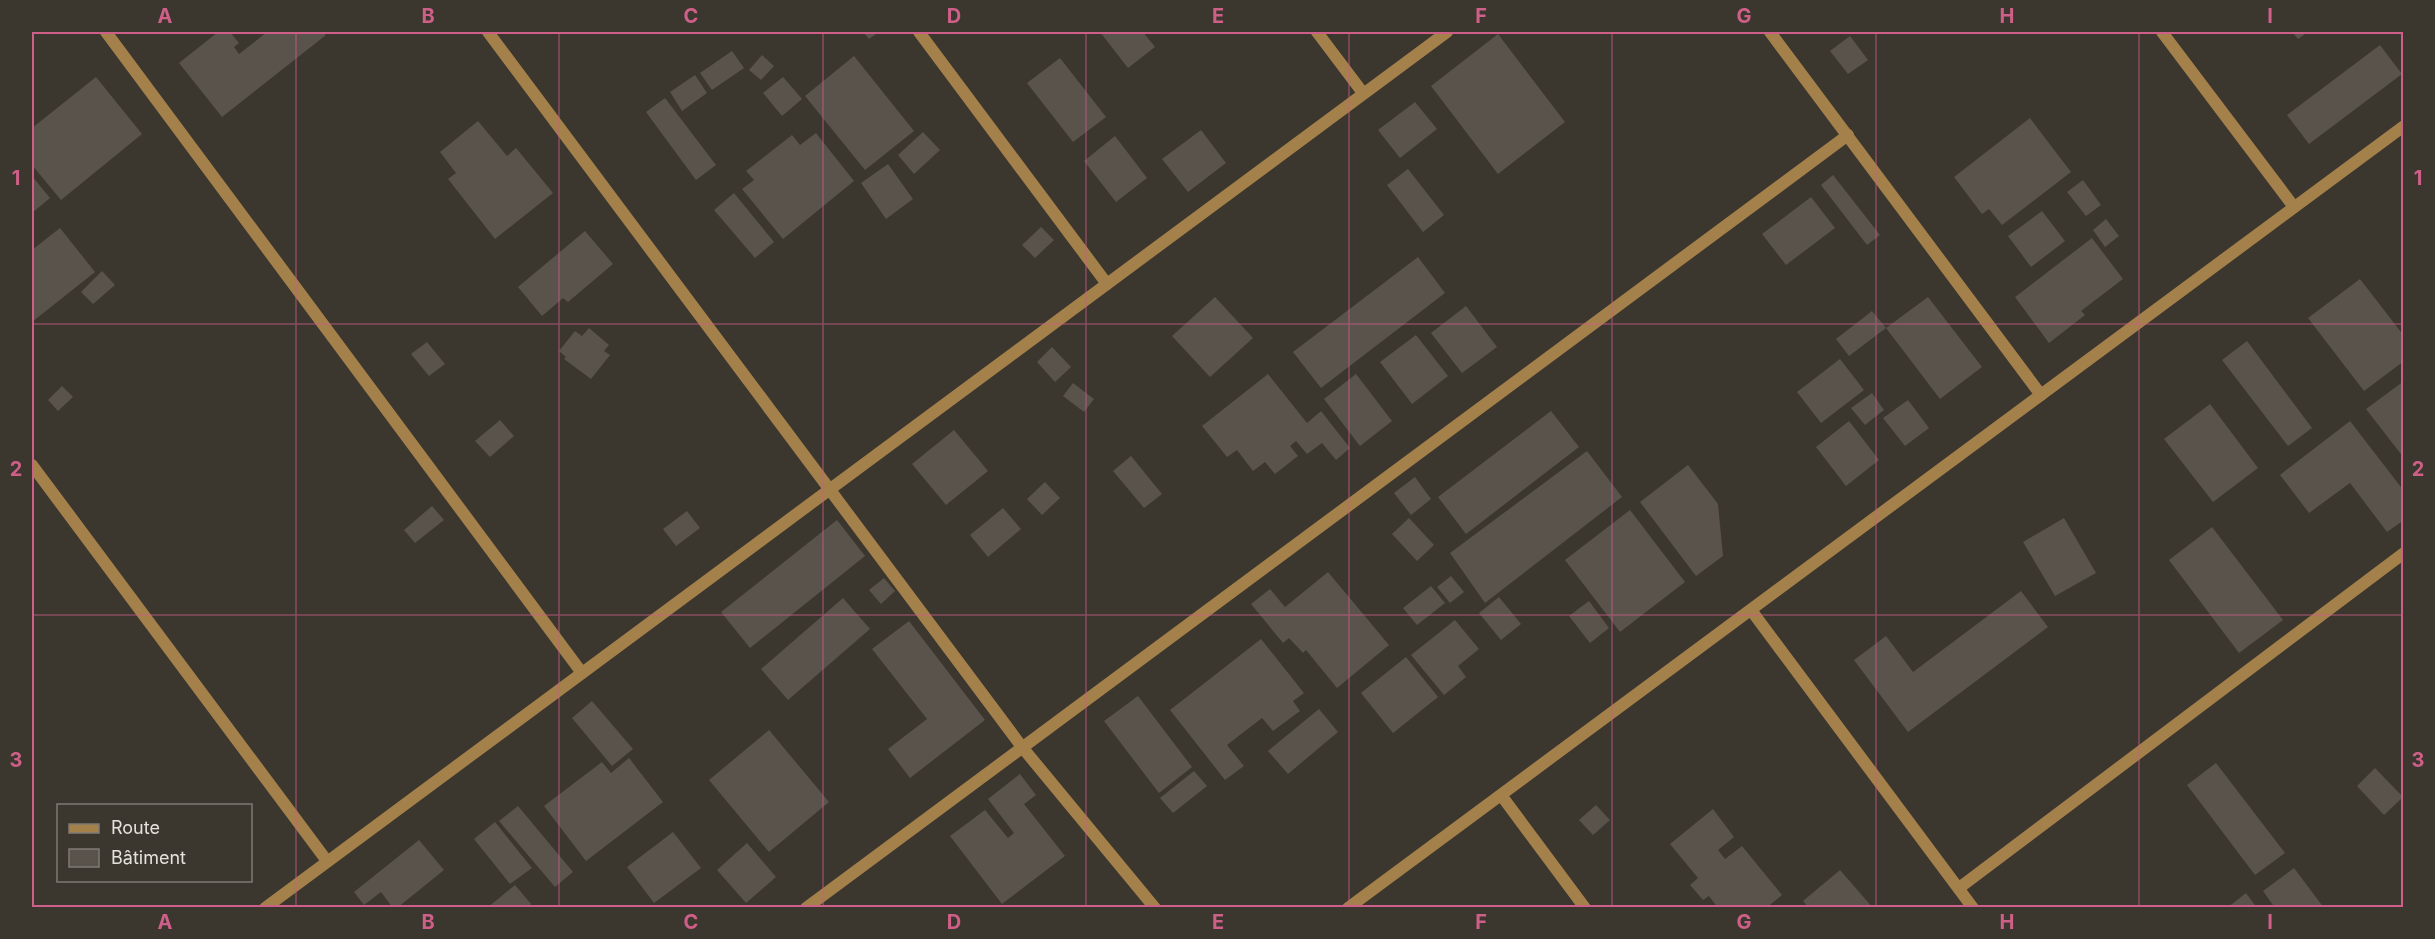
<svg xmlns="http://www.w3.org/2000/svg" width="2435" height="939" viewBox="0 0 2435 939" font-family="Inter,sans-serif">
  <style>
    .building { fill: #59534b }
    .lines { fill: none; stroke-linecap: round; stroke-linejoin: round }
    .minor { stroke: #a4804a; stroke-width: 12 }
    .grid { fill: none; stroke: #ce5f88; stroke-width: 1.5; stroke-opacity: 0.55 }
    .neatline { fill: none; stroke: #ce5f88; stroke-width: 2 }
    .grid-label { font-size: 20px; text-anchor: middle; font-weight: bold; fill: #ce5f88 }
  </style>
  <rect width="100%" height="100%" fill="#3b362e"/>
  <!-- building -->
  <g class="building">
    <path d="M218,32H230L239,43L234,47L239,54L267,32H323L326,35L222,117L179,63Z"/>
    <path d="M863,32H879L869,39Z"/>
    <path d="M1100,32H1143L1155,47L1128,68Z"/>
    <path d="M2292,32H2308L2298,39Z"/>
    <path d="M1498,34L1565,122L1498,174L1431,86Z"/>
    <path d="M1850,36L1868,60L1848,74L1830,51Z"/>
    <path d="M2380,45L2402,74L2309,144L2287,115Z"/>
    <path d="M732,51L744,68L712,90L700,73Z"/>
    <path d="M762,55L774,66L761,80L749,70Z"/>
    <path d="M854,56L914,131L865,170L805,96Z"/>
    <path d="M1060,58L1106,117L1073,142L1027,83Z"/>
    <path d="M695,75L707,93L682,111L670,92Z"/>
    <path d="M96,77L142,134L61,200L32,165V128Z"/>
    <path d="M783,77L802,99L782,116L763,93Z"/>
    <path d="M665,98L716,165L696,180L646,112Z"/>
    <path d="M1415,102L1437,129L1400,158L1378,130Z"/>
    <path d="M2030,118L2071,172L2002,225L1989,209L1982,214L1954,177Z"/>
    <path d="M478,121L507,156L516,148L553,193L495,239L448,179L456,173L440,152Z"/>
    <path d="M1201,130L1226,163L1188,192L1162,159Z"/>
    <path d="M923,132L940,150L914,174L898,155Z"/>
    <path d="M816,133L854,181L783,239L742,189L754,180L746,171L792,135L800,145Z"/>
    <path d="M1115,136L1147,178L1116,202L1084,161Z"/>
    <path d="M888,164L913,199L886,219L861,183Z"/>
    <path d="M1408,169L1444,215L1423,232L1387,185Z"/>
    <path d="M1833,175L1880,235L1867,245L1821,185Z"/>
    <path d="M32,176L50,198L32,213Z"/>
    <path d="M2083,180L2101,205L2086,216L2067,192Z"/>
    <path d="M734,193L774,242L755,258L714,210Z"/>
    <path d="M1811,197L1835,228L1786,265L1762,234Z"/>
    <path d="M2042,211L2065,241L2031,267L2008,236Z"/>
    <path d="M2106,219L2119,236L2105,247L2093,230Z"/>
    <path d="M1041,227L1054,240L1035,258L1022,245Z"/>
    <path d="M60,228L95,272L32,322V250Z"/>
    <path d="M585,231L613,264L568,302L563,298L542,316L518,287Z"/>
    <path d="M2092,238L2123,279L2081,311L2085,315L2049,343L2015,297Z"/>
    <path d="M1418,257L1445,293L1321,388L1293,352Z"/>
    <path d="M102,271L115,285L93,304L81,292Z"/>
    <path d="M2360,279L2404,336V361L2364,391L2308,318Z"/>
    <path d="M1215,297L1253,338L1210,377L1172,336Z"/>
    <path d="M1928,297L1982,367L1940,399L1886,328L1849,356L1836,339L1872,311L1886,328Z"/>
    <path d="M1466,306L1497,347L1462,373L1431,333Z"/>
    <path d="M589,328L609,345L604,351L610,355L591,379L564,359L566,357L559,351L575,331L582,336Z"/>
    <path d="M1416,335L1448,376L1412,404L1380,362Z"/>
    <path d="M2247,341L2312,428L2288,446L2222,360Z"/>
    <path d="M427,342L445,364L429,376L411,354Z"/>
    <path d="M1052,347L1071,367L1055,382L1037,362Z"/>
    <path d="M1840,359L1864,390L1821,423L1797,392Z"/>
    <path d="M1268,374L1307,423L1321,411L1350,448L1336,460L1322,443L1307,454L1296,441L1290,446L1298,456L1275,474L1265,462L1253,471L1237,450L1227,457L1202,426Z"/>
    <path d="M1356,374L1392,421L1360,446L1324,399Z"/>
    <path d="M2404,381V458L2366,409Z"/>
    <path d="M1073,383L1094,399L1084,412L1063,396Z"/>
    <path d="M62,386L73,397L58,411L48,400Z"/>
    <path d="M1872,393L1884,410L1865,425L1851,408Z"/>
    <path d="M1908,400L1929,428L1905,446L1883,418Z"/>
    <path d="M2210,404L2258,468L2213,502L2164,439Z"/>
    <path d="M1551,411L1579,447L1466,534L1438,497Z"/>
    <path d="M500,420L514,436L490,457L475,441Z"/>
    <path d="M1849,421L1879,460L1846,486L1816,447Z"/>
    <path d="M2350,421L2404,491V520L2387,532L2350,483L2309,513L2280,475Z"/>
    <path d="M954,430L988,471L946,505L912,464Z"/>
    <path d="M1587,451L1622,497L1485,603L1450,553Z"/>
    <path d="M1131,456L1162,494L1144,508L1113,471Z"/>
    <path d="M1688,465L1718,504L1723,556L1696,576L1640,502Z"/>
    <path d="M1415,477L1431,499L1411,515L1394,493Z"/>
    <path d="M1045,482L1060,498L1042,515L1027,499Z"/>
    <path d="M432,506L444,520L415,543L404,530Z"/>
    <path d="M1003,508L1021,529L988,557L970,535Z"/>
    <path d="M1630,510L1685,582L1620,632L1565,560Z"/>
    <path d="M687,511L700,528L676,546L663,529Z"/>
    <path d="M1409,518L1434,545L1417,561L1392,534Z"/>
    <path d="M2064,518L2096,573L2055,596L2023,542Z"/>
    <path d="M837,520L865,556L750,648L721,612Z"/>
    <path d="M2212,527L2283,620L2239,653L2169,560Z"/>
    <path d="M1328,572L1389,645L1337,688L1306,650L1303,653L1289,638L1283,643L1251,604L1270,589L1285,607Z"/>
    <path d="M1451,576L1464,592L1450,603L1437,587Z"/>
    <path d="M884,578L895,591L881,604L869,590Z"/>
    <path d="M1431,586L1445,603L1417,625L1403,608Z"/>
    <path d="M2021,591L2048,627L1908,732L1854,660L1886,636L1913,672Z"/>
    <path d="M1499,597L1521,624L1501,640L1479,613Z"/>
    <path d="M843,598L870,629L788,700L761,669Z"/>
    <path d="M1589,601L1609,628L1590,643L1569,616Z"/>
    <path d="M1455,620L1479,649L1458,666L1466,677L1444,695L1411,655Z"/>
    <path d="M909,621L985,720L910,778L888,749L927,719L872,649Z"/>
    <path d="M1261,639L1304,693L1293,701L1300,711L1273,731L1262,718L1227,745L1244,766L1225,780L1170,710Z"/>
    <path d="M1406,657L1438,697L1393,733L1361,693Z"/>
    <path d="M1138,696L1192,767L1159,793L1104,721Z"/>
    <path d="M592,701L633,749L612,766L572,718Z"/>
    <path d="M1319,709L1338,732L1288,774L1268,751Z"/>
    <path d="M769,730L829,802L769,852L709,780Z"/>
    <path d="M629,758L663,802L586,861L544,806L602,762L611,773Z"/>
    <path d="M2216,763L2285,853L2255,875L2187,785Z"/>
    <path d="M2375,768L2403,797L2384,815L2357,786Z"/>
    <path d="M1194,771L1207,786L1173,813L1160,798Z"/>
    <path d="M1020,774L1036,795L1024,804L1065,856L1002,904L950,836L985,810L1008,838L1014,833L988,799Z"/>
    <path d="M1596,805L1610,820L1593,835L1579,820Z"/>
    <path d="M518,806L573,872L555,887L499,821Z"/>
    <path d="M1713,809L1734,837L1718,850L1725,859L1742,846L1782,895L1766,908H1718L1709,896L1703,900L1690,885L1698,878L1670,844Z"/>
    <path d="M495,822L532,868L510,884L474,839Z"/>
    <path d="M673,832L701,868L654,903L627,867Z"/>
    <path d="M419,840L444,870L397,908H393L381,892L364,905L354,892Z"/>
    <path d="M747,843L776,877L746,903L717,870Z"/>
    <path d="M2294,868L2324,908H2275L2263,891Z"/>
    <path d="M1840,870L1873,908H1809L1803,901Z"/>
    <path d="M515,885L531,904L527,908H487Z"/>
    <path d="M2246,893L2257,908H2227Z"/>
  </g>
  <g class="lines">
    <!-- minor -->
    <g class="minor">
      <path d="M106,32L582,673"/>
      <path d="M488,32L1022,747L1155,908"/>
      <path d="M919,32L1107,284"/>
      <path d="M1317,32L1363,93"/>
      <path d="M1770,32L2041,395"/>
      <path d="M2162,32L2294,207"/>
      <path d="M32,465L327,861"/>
      <path d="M1751,610L1973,908"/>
      <path d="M1501,795L1585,908"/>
      <path d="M1959,888L2404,553"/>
      <path d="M265,908L1447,32"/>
      <path d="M806,908L1848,135"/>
      <path d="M1348,908L2404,126"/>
    </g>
  </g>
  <!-- grid -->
  <path class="grid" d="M296,32V908M559,32V908M823,32V908M1086,32V908M1349,32V908M1612,32V908M1876,32V908M2139,32V908M32,324H2404M32,615H2404"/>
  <!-- border -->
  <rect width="2435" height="939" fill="none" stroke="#3b362e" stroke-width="66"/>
  <!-- legend -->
  <rect x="57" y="804" width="195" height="78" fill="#3b362e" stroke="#7f7b74" stroke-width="1.5"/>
  <rect x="69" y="824" width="30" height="9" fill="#a4804a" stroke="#7f7b74" stroke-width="1.5"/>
  <text x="111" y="834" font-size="18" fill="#e5e2dd">Route</text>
  <rect x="69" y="849" width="30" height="18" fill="#59534b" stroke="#7f7b74" stroke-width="1.5"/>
  <text x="111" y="864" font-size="18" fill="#e5e2dd">Bâtiment</text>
  <rect x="33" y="33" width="2369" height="873" class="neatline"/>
  <g class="grid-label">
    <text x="165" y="23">A</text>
    <text x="428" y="23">B</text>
    <text x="691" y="23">C</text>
    <text x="954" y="23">D</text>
    <text x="1218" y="23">E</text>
    <text x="1481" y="23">F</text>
    <text x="1744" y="23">G</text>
    <text x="2007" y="23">H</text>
    <text x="2270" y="23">I</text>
    <text x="16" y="185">1</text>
    <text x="2418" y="185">1</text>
    <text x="16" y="476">2</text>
    <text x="2418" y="476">2</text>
    <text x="16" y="767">3</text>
    <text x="2418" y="767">3</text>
    <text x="165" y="929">A</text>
    <text x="428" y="929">B</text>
    <text x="691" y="929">C</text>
    <text x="954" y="929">D</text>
    <text x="1218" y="929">E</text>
    <text x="1481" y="929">F</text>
    <text x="1744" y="929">G</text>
    <text x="2007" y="929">H</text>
    <text x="2270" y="929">I</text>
  </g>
</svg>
